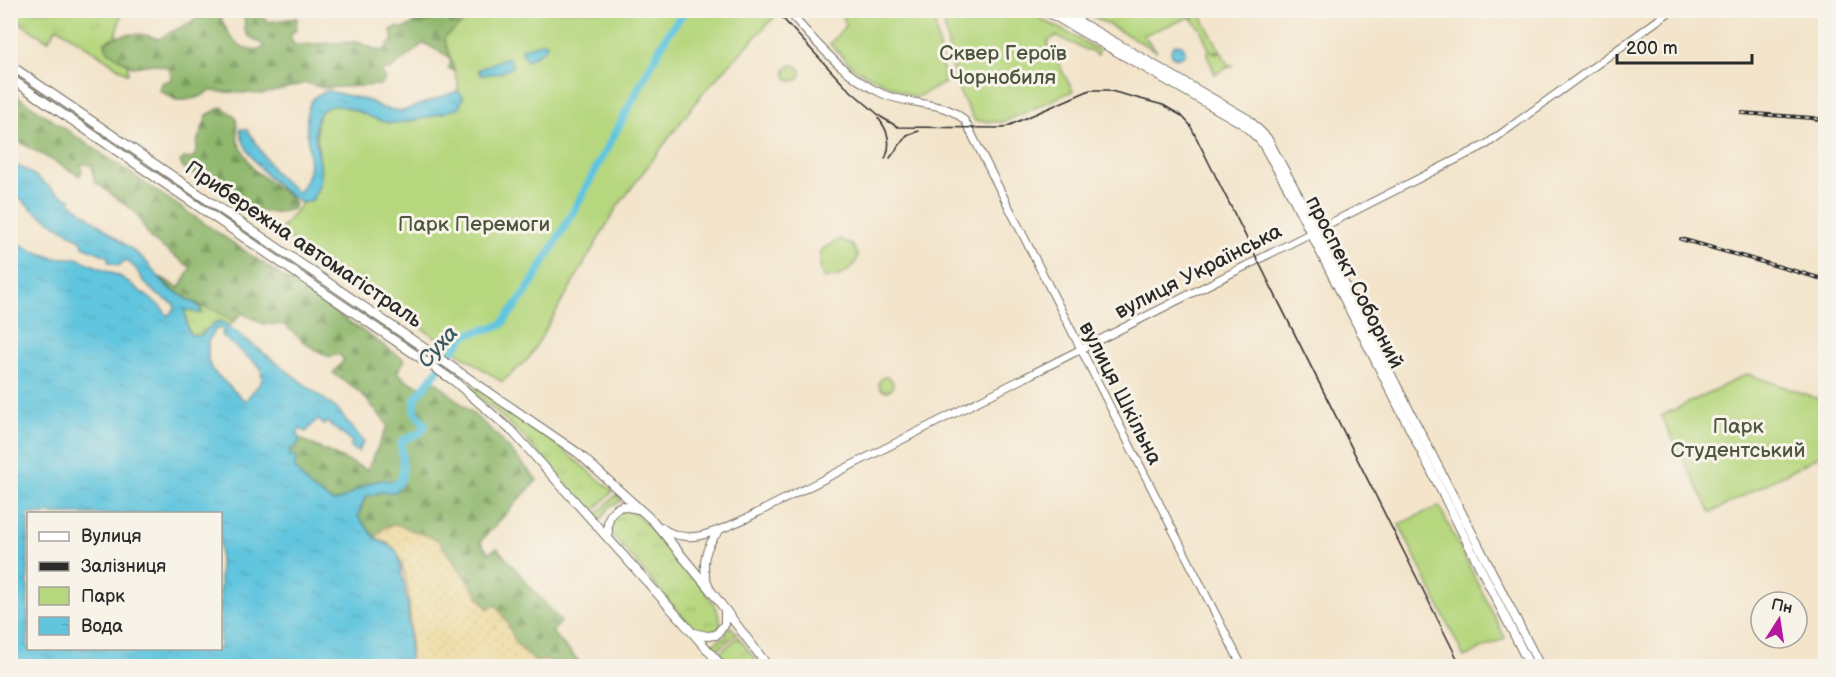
<svg xmlns="http://www.w3.org/2000/svg" width="1836" height="677" viewBox="0 0 1836 677" font-family="'Balsamiq Sans',sans-serif">
  <style>
    .grass { fill: url(#grass-tufts); stroke: #708154; stroke-width: 1.5 }
    .forest { fill: url(#forest-firs); stroke: #5e724c; stroke-width: 1.5 }
    .wetland { fill: url(#wetland-marsh); stroke: #708154; stroke-width: 1.5 }
    .sand { fill: url(#sand-dots); stroke: #8c8264; stroke-width: 1.5 }
    .park { fill: #b6d77e; stroke: #708154; stroke-width: 1.5 }
    .water { fill: url(#water-ripples); stroke: #467884; stroke-width: 1.5; fill-rule: evenodd }
    .lines { fill: none; stroke-linecap: round; stroke-linejoin: round }
    .river { stroke: #61c5de; stroke-width: 8 }
    .secondary-casing { stroke: #716c63; stroke-width: 9 }
    .primary-casing { stroke: #716c63; stroke-width: 10 }
    .secondary { stroke: #fff; stroke-width: 7 }
    .primary { stroke: #fff; stroke-width: 8 }
    .tram { stroke: #2b2b2b; stroke-width: 1.5 }
    .rail-casing { stroke: #2b2b2b; stroke-width: 4 }
    .rail { stroke: #f7f3e8; stroke-width: 1.5; stroke-dasharray: 4.5; stroke-linecap: butt }
    .labels { text-anchor: middle; stroke-width: 6; stroke-linejoin: round; paint-order: stroke }
    .park-label { font-size: 21px; fill: #4e5640; stroke: #f7f3e8 }
    .street-label { font-size: 21px; fill: #2b2b2b; stroke: #f7f3e8 }
    .water-label { font-size: 22px; font-style: italic; fill: #3b5961; stroke: #f7f3e8 }
  </style>
  <defs>
    <pattern id="grass-tufts" width="24" height="20" patternUnits="userSpaceOnUse" patternTransform="scale(1.5)"><rect width="24" height="20" fill="#b6d77e"/><path d="M3 7l-1-3M5 7V3M7 7l1-3M15 17l-1-3M17 17v-4M19 17l1-3" fill="none" stroke="#9db96d"/></pattern>
    <pattern id="forest-firs" width="22" height="20" patternUnits="userSpaceOnUse" patternTransform="scale(1.5)"><rect width="22" height="20" fill="#90b86d"/><path d="M5 1l3.5 6h-7zM16 11l3.5 6h-7z" fill="#76965a"/></pattern>
    <pattern id="wetland-marsh" width="20" height="14" patternUnits="userSpaceOnUse" patternTransform="scale(1.5)"><rect width="20" height="14" fill="#b6d77e"/><path d="M1 5h8M5 5V1M11 12h8M15 12V8" fill="none" stroke="#9db96d"/></pattern>
    <pattern id="sand-dots" width="8" height="8" patternUnits="userSpaceOnUse" patternTransform="scale(1.5)"><rect width="8" height="8" fill="#eeda9e"/><path d="M2 2h.1M6 6h.1" fill="none" stroke="#cb8" stroke-width="1.8" stroke-linecap="round"/></pattern>
    <pattern id="water-ripples" width="26" height="14" patternUnits="userSpaceOnUse" patternTransform="scale(1.5)"><rect width="26" height="14" fill="#61c5de"/><path d="M2 4q2-2 4 0t4 0M15 11q2-2 4 0t4 0" fill="none" stroke="#54a9bf"/></pattern>
  </defs>
  <rect width="100%" height="100%" fill="#f7f3e8"/>
  <filter id="ink" filterUnits="userSpaceOnUse"><feTurbulence type="fractalNoise" baseFrequency=".0167" numOctaves="2"/><feDisplacementMap in="SourceGraphic" scale="12" xChannelSelector="R" yChannelSelector="G"/><feConvolveMatrix kernelMatrix="1 2 1 2 8 2 1 2 1" color-interpolation-filters="sRGB"/></filter>
  <filter id="wash" filterUnits="userSpaceOnUse"><feTurbulence type="fractalNoise" baseFrequency=".008" numOctaves="4" result="noise"/><feDisplacementMap in="SourceGraphic" scale="24" xChannelSelector="R" yChannelSelector="G"/><feGaussianBlur stdDeviation="1.35" result="paint"/><feColorMatrix in="noise" values="0 0 0 0 0 0 0 0 0 0 0 0 0 0 0 0 0 1.4 0 .05"/><feComposite in="paint" operator="in"/></filter>
  <g filter="url(#wash)">
    <rect width="100%" height="100%" fill="#f3e4ca"/>
    <!-- grass -->
    <g class="grass">
      <path d="M11,11H122L116,36L105,42L107,50L128,63V74L57,27L48,41L17,21L11,29Z"/>
      <path d="M1203,12V20L1220,50L1214,52L1209,49L1200,28L1191,19Z"/>
      <path d="M10,70L427,355L426,358L11,74Z"/>
      <path d="M443,365L546,436L613,491L592,513L520,433Z"/>
      <path d="M616,495L622,501L610,506L599,522L595,516Z"/>
      <path d="M626,508L635,513C645,523 774,648 695,631L611,534C610,519 612,514 626,508Z"/>
      <path d="M730,626L737,634L715,651L710,645L724,637Z"/>
      <path d="M738,637L761,666H729L718,654Z"/>
    </g>
    <!-- forest -->
    <g class="forest">
      <path d="M255,10L269,22L297,18L296,30L290,36L294,45L357,42L380,51L384,50L393,40L391,30L397,27L403,29L418,21L427,22L444,11H521L460,74L448,68L451,64L449,57L424,43L390,70L384,69L382,73L386,79L380,85L323,88L306,83L263,94L209,91L200,97L186,100H176L159,90L162,83L172,79L169,68L154,64L132,67L107,50L105,42C124,32 139,32 159,39C174,29 194,23 207,11H218C225,30 238,57 263,48L264,45C251,37 242,37 245,19L237,11Z"/>
      <path d="M11,92L405,360L397,372L407,381L427,389L434,380L496,434L537,480L480,542L489,553L497,548L561,622L552,632L583,666H562L546,660L537,662L516,644L495,606L488,609L438,540L384,528L375,537L358,517L365,497L381,492H396L360,486L345,499L333,502L311,488L294,469L296,457H290V449L296,447L300,439L367,470L388,425L362,394L333,373L344,360L339,354L329,357L306,344L285,325L264,324L242,313L234,321C209,307 179,301 160,277L179,288L191,268L151,239L135,212L94,181L92,165L81,164L82,171L80,176L11,137Z"/>
      <path d="M222,107L236,117L238,142L253,169L292,199L295,204L292,209C247,225 222,184 184,169L180,162L184,158L192,159L197,151C195,138 204,129 207,115Z"/>
    </g>
    <!-- wetland -->
    <path class="wetland" d="M199,306L214,310L234,321L229,326L222,321L213,324L200,336L191,335L187,327L185,308L196,312L202,311Z"/>
    <!-- sand -->
    <path class="sand" d="M395,524L438,540L488,609L496,605L508,624L516,644L536,662L546,660L562,666H410C410,635 413,575 394,549C391,544 380,540 375,537L384,528Z"/>
    <!-- park -->
    <g class="park">
      <path d="M770,10L775,16L702,94L617,207L529,358L502,382L279,232L302,203L312,200C315,190 320,178 320,168C321,152 305,103 336,105C355,107 371,118 389,123L463,97L458,91V82L444,38L478,11Z"/>
      <path d="M1202,10L1203,12L1143,35L1157,51L1083,11Z"/>
      <path d="M841,11H933L945,83L915,98L855,69L830,44L846,25Z"/>
      <path d="M942,11H1027L1099,50L1098,55L1056,36L1047,42L1073,91L1003,122L975,121L955,84Z"/>
      <path d="M1209,49L1215,53L1221,51L1228,65H1233L1215,74L1207,54Z"/>
      <circle cx="793" cy="73" r="8"/>
      <path d="M839,239L852,245L858,255C855,270 840,278 825,278L820,270L821,250Z"/>
      <path d="M1747,374L1825,401V453L1711,513L1661,416Z"/>
      <circle cx="886" cy="384" r="7"/>
      <path d="M1439,506L1505,638L1464,657L1399,524Z"/>
    </g>
    <!-- water -->
    <g class="water">
      <path d="M543,42L547,43L545,49L527,61L520,50Z"/>
      <circle cx="1178" cy="51" r="7"/>
      <path d="M504,58H509L513,67L500,73L481,75L478,70Z"/>
      <path d="M329,91L370,101L382,108L403,111L458,91L463,97L459,108C437,115 415,122 391,123C372,123 333,90 319,115C308,135 325,162 320,183C318,189 315,195 312,200L302,203C278,189 244,158 240,129H247L275,173L298,193C303,187 307,178 309,171C314,148 291,96 329,91Z"/>
      <path d="M12,165C34,168 50,194 71,199L70,202L144,259L167,287L199,306L201,314L185,309L187,327L191,335L200,336L213,324L222,321L338,410L364,442L358,452L350,447L352,442L327,422L324,425L317,419L306,432L300,429L297,433L300,439L296,447L290,449V456H296L295,469L311,488L333,502C359,495 368,472 401,483L396,492H381L365,497L358,516L374,537L394,548L398,554L408,606L410,666H11V239L33,251L55,258H77L121,277L159,305L168,316L175,308L174,304C163,299 154,293 146,284C138,275 137,264 124,261L119,266L108,262L109,257L83,246L82,241L34,211L19,197L11,204ZM221,328L224,331L221,335L261,368L262,381L245,401L213,371L208,361V341L216,329ZM28,514H220V648H28Z"/>
    </g>
    <g class="lines">
      <!-- river -->
      <path class="river" d="M391,487C411,482 399,455 402,441L421,432L425,425L415,412V399L465,335L501,325L525,294L572,214L666,37L685,10"/>
    </g>
  </g>
  <g filter="url(#ink)">
    <g class="lines">
      <!-- secondary casing -->
      <g class="secondary-casing">
        <g id="secondary">
          <path d="M787,10C816,42 843,76 883,94C909,106 946,100 965,121L1242,666"/>
          <path d="M661,527C688,548 719,530 747,518L1487,144L1672,10"/>
          <path d="M709,586C700,565 705,546 720,530"/>
        </g>
      </g>
      <!-- primary casing -->
      <g class="primary-casing">
        <g id="primary">
          <path d="M1044,10L1243,124L1261,141L1287,186L1530,666"/>
          <path d="M1059,10L1248,119L1267,138L1317,230L1540,666"/>
          <path d="M10,65L578,453L654,522L711,591L768,666"/>
          <path d="M10,78L454,381L514,433L722,666"/>
          <path d="M608,536C607,522 608,511 622,506L638,509"/>
          <path d="M694,633L707,636L716,635L725,624V610"/>
        </g>
      </g>
      <!-- secondary -->
      <use href="#secondary" class="secondary"/>
      <!-- primary -->
      <use href="#primary" class="primary"/>
      <!-- tram -->
      <g class="tram">
        <path d="M775,10L845,86L881,117L898,127L1003,128L1090,90H1107L1163,105L1182,116L1190,125L1461,666"/>
        <path d="M878,118C889,131 892,144 885,159"/>
        <path d="M890,158L907,135L919,131"/>
      </g>
      <!-- rail casing -->
      <g class="rail-casing">
        <g id="rail">
          <path d="M1742,113L1812,118L1826,121"/>
          <path d="M1681,239L1826,280"/>
        </g>
      </g>
      <!-- rail -->
      <use href="#rail" class="rail"/>
    </g>
  </g>
  <g class="labels">
    <!-- park labels -->
    <g class="park-label">
      <text x="1003" y="60">Сквер Героїв<tspan x="1003" dy="24">Чорнобиля</tspan></text>
      <text x="474" y="231">Парк Перемоги</text>
      <text x="1738" y="433">Парк<tspan x="1738" dy="24">Студентський</tspan></text>
    </g>
    <!-- street labels -->
    <g class="street-label">
      <text transform="translate(304 244) rotate(34)" y="7">Прибережна автомагістраль</text>
      <text transform="translate(1198 271) rotate(-27)" y="7">вулиця Українська</text>
      <text transform="translate(1355 282) rotate(63)" y="7">проспект Соборний</text>
      <text transform="translate(1121 393) rotate(63)" y="7">вулиця Шкільна</text>
    </g>
    <!-- water labels -->
    <g class="water-label">
      <text transform="translate(437 346) rotate(-48)" y="8">Суха</text>
    </g>
  </g>
  <!-- margin -->
  <rect width="1836" height="677" fill="none" stroke="#f7f3e8" stroke-width="36"/>
  <!-- legend -->
  <rect x="27" y="512" width="195" height="138" fill="#f7f3e8" stroke="#a5a39c" stroke-width="1.5"/>
  <rect x="39" y="532" width="30" height="9" fill="#ffffff" stroke="#a5a39c" stroke-width="1.5"/>
  <text x="81" y="542" font-size="18" fill="#2b2b2b">Вулиця</text>
  <rect x="39" y="562" width="30" height="9" fill="#2b2b2b" stroke="#a5a39c" stroke-width="1.5"/>
  <text x="81" y="572" font-size="18" fill="#2b2b2b">Залізниця</text>
  <rect x="39" y="587" width="30" height="18" fill="#b6d77e" stroke="#a5a39c" stroke-width="1.5"/>
  <text x="81" y="602" font-size="18" fill="#2b2b2b">Парк</text>
  <rect x="39" y="617" width="30" height="18" fill="url(#water-ripples)" stroke="#a5a39c" stroke-width="1.5"/>
  <text x="81" y="632" font-size="18" fill="#2b2b2b">Вода</text>
  <!-- north arrow -->
  <g transform="translate(1779 620) rotate(12)"><circle r="28" fill="#f7f3e8" stroke="#a5a39c" stroke-width="1.5"/>
  <path d="M0-4.5L10 22L0 15L-10 22Z" fill="#b5179e"/>
  <text y="-9" font-size="16" font-weight="bold" text-anchor="middle" fill="#2b2b2b">Пн</text>
  </g>
  <!-- scale -->
  <path d="M1617 54v9h135v-9" fill="none" stroke="#2b2b2b" stroke-width="3"/>
  <text x="1626" y="54" font-size="18" fill="#2b2b2b" stroke="#f7f3e8" stroke-width="4.5" paint-order="stroke">200 m</text>
</svg>
